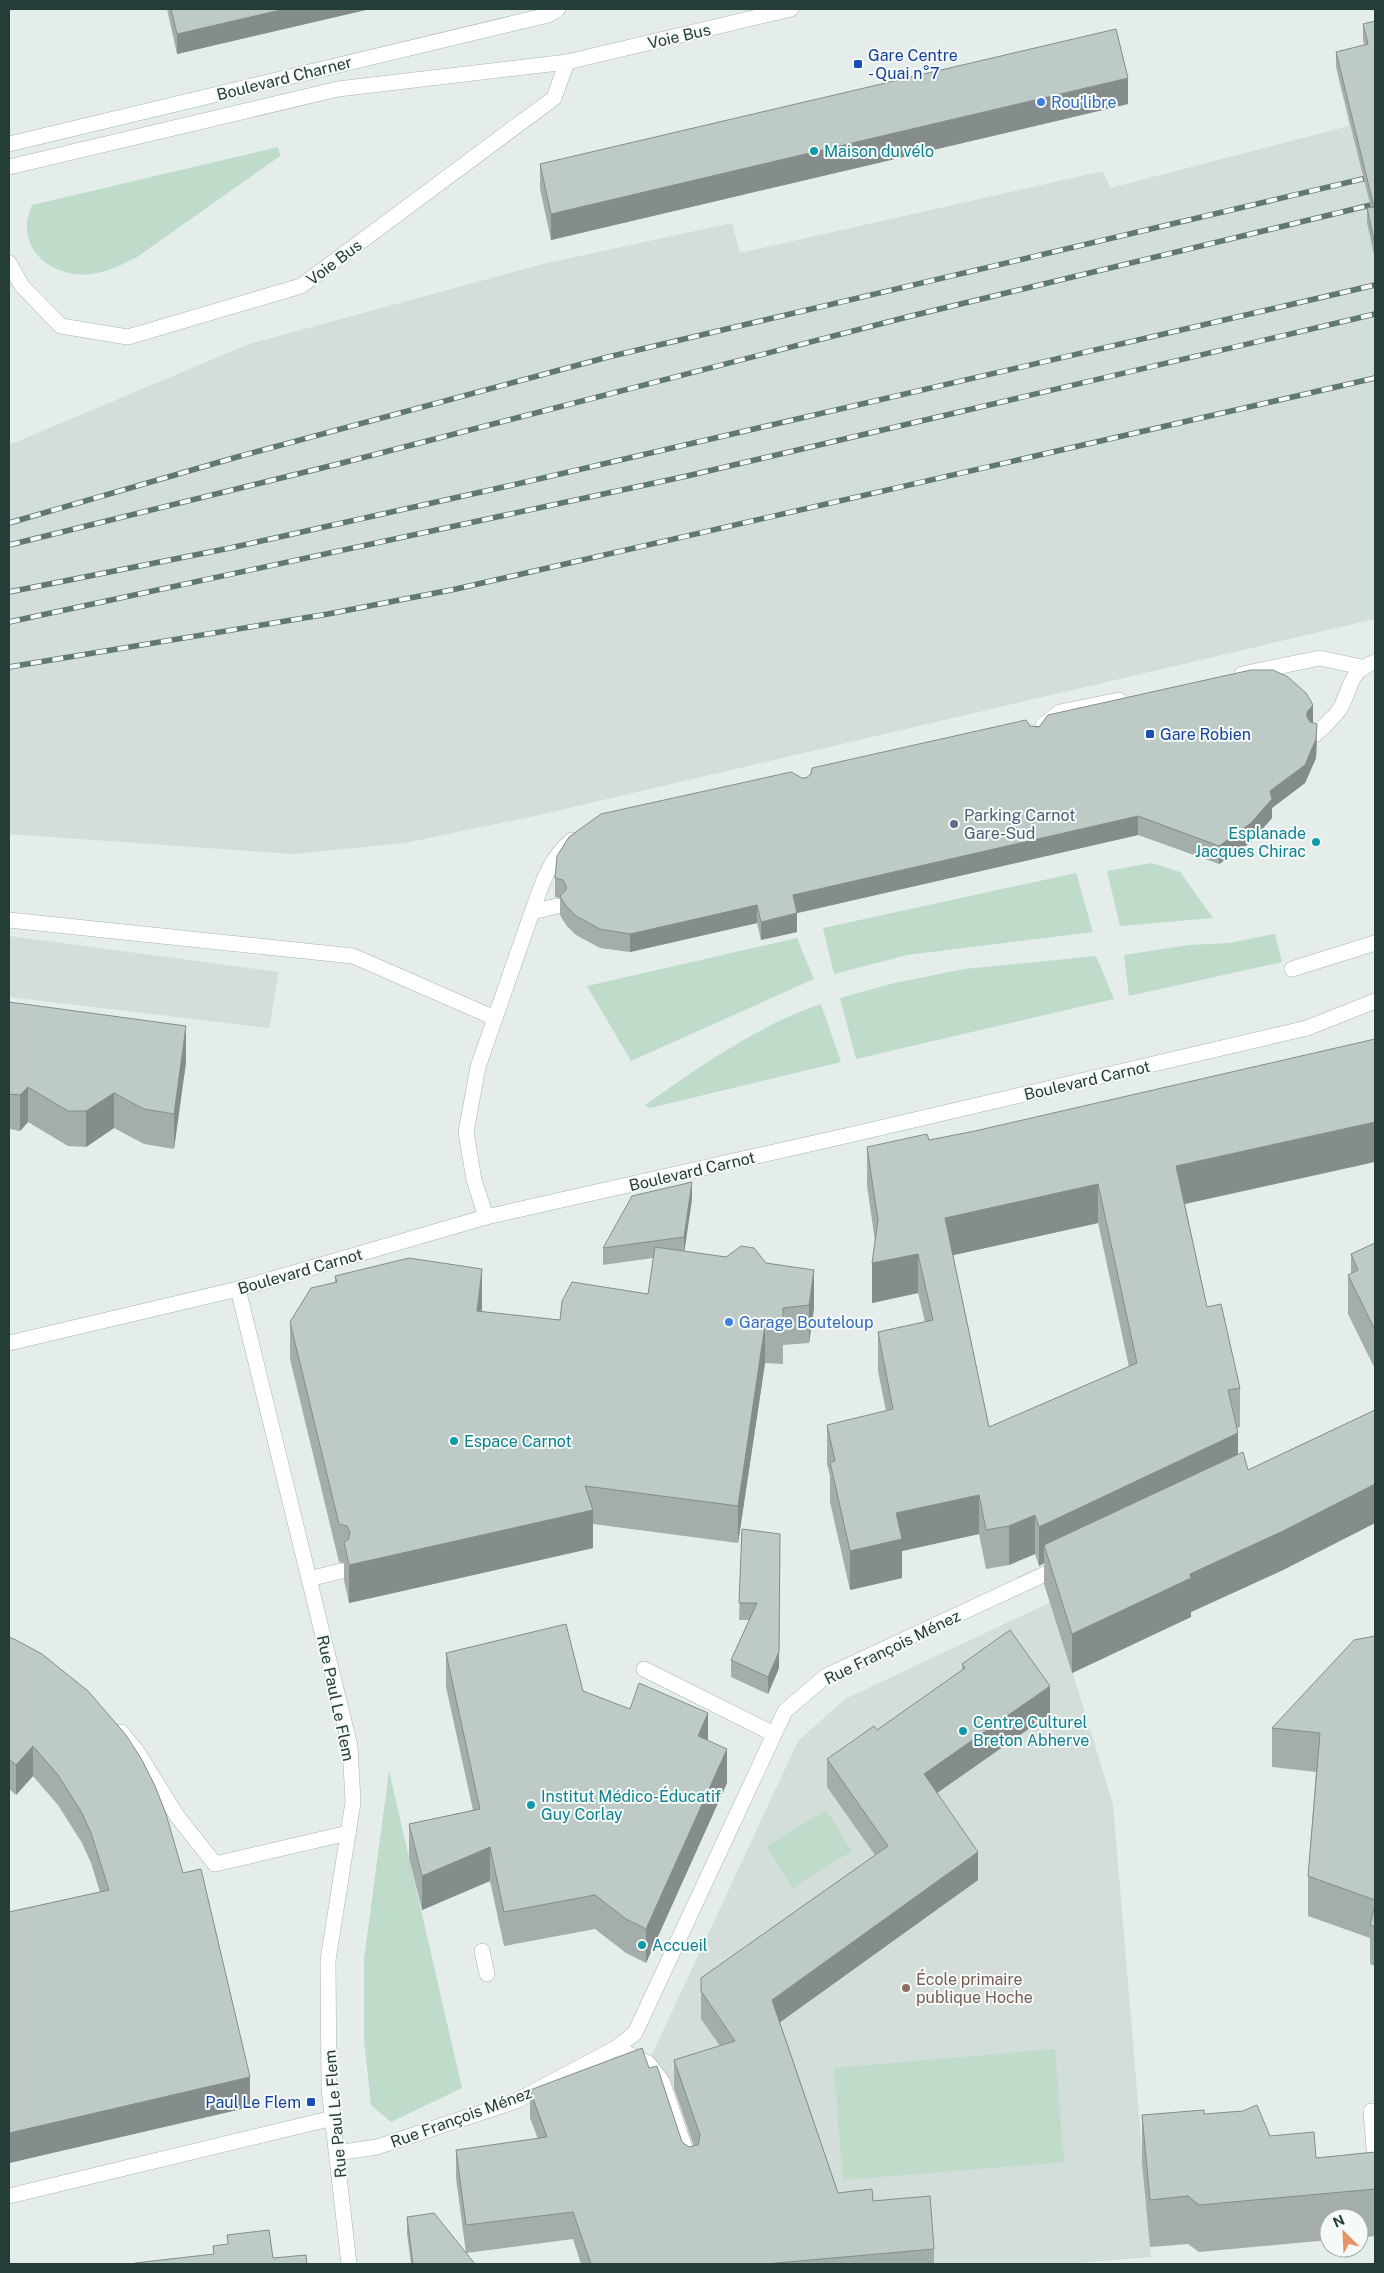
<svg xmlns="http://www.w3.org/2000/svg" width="1384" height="2273" viewBox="0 0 1384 2273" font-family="'Public Sans',sans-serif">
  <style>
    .built { fill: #d3ddd9 }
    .green { fill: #bfdcca }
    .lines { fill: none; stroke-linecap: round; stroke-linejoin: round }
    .lane-casing { stroke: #a7b5b1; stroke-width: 16 }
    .street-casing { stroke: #a7b5b1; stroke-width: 16 }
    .secondary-casing { stroke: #a1b5af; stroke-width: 16 }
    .lane { stroke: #fff; stroke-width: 15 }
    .street { stroke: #fff; stroke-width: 15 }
    .secondary { stroke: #fff; stroke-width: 15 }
    .rail-casing { stroke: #607874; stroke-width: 5.5 }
    .rail { stroke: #f5f9f7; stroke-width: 4; stroke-dasharray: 11; stroke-linecap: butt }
    .wall { fill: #a3aeaa; fill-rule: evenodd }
    .shaded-wall { fill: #848d8b }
    .building { fill: #bdcac6; stroke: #848d8b; fill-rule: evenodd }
    .transit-dot { fill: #1a4fb4; stroke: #f5f9f7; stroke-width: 2 }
    .shop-dot { fill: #3f7fe0; stroke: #f5f9f7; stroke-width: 2 }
    .culture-dot { fill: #0f9aa8; stroke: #f5f9f7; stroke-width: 2 }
    .service-dot { fill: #5c6f8a; stroke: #f5f9f7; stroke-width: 2 }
    .education-dot { fill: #8d6e63; stroke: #f5f9f7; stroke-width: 2 }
    .labels { text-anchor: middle; stroke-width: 4; stroke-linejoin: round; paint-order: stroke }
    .street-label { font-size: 16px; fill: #253d39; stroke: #f5f9f7 }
    .transit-label { font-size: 16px; fill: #164399; stroke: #f5f9f7; text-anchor: start }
    .shop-label { font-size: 16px; fill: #366cbe; stroke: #f5f9f7; text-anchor: start }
    .culture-label { font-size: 16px; fill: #0d838f; stroke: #f5f9f7; text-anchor: start }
    .service-label { font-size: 16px; fill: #4e5e75; stroke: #f5f9f7; text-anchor: start }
    .education-label { font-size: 16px; fill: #785e54; stroke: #f5f9f7; text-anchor: start }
  </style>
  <rect width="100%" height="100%" fill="#e4edea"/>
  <!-- built -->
  <g class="built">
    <path d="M1375,36V619L539,815L405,843L292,854L9,834V445L249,344L543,264L732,223L740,253L1103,171L1110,188L1349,126L1336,67L1367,59L1363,39Z"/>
    <path d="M9,936L279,972L269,1028L9,997Z"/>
    <path d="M1051,1602L1113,1804L1151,2257L1065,2264H706L642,2076L798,1741L845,1699Z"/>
  </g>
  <!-- green -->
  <g class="green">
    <path d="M278,147L280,156L137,257C123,264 108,272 91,274C61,278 25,259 27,224C27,218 30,211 32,205Z"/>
    <path d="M1151,863L1180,872L1213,918L1120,926L1107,871Z"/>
    <path d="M1076,873L1093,932L907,955L834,974L823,928Z"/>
    <path d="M1275,934L1282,962L1129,996L1124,955L1189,945L1229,943Z"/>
    <path d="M797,938L814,979L631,1061L587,986Z"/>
    <path d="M1096,956L1114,999L856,1059L840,998L890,984L964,969Z"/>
    <path d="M821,1004L841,1062L650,1108L645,1105C697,1068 760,1024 821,1004Z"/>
    <path d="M389,1771L462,2088L391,2122L371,2105L364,2039V1959Z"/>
    <path d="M826,1810L852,1851L792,1888L767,1846Z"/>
    <path d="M1055,2049L1064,2162L843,2180L834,2068Z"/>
  </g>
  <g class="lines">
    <!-- lane casing -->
    <g class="lane-casing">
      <g id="lane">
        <path d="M9,167L338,89L567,62L791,9"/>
        <path d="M9,263L22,286L61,326L128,337L301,286L554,98L567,62"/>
        <path d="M1242,674L1320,658L1361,667"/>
        <path d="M1043,725L1060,712L1119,700"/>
        <path d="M532,912C542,884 549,859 572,840"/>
        <path d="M9,920L353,956L495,1018"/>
        <path d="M309,1579L341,1571"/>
        <path d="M644,1669L774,1734"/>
        <path d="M121,1732L138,1753L177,1816L215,1864L348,1833"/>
        <path d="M482,1951L487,1974"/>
        <path d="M616,2048L648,2063L662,2081L689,2160"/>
        <path d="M1371,2111L1375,2160"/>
        <path d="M9,2196L333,2118"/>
      </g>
    </g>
    <!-- street casing -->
    <g class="street-casing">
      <g id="street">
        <path d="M548,15L558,9"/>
        <path d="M1316,734C1324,726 1335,717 1341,707C1352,686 1349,671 1375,662"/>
        <path d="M1292,969L1375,943"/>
        <path d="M1307,1028L1375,1001"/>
        <path d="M486,1217L474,1180L466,1132L478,1067L532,912L557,906"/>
        <path d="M238,1289L350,1746L353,1802L328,1960L329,2089L349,2264"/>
        <path d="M337,2153L377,2147L516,2101L616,2048L635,2033L785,1711L826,1676L1062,1566"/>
      </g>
    </g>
    <!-- secondary casing -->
    <g class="secondary-casing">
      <g id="secondary">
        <path d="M9,144L548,15"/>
        <path d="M9,1343L238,1289L486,1217L854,1134L1307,1028"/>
      </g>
    </g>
    <!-- lane -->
    <use href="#lane" class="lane"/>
    <!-- street -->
    <use href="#street" class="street"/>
    <!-- secondary -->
    <use href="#secondary" class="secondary"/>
    <!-- rail casing -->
    <g class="rail-casing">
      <g id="rail">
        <path d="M9,523L237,457L608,357L1375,176"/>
        <path d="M9,545L342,463L911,316L1375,204"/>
        <path d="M9,592L230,548L508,486L1375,285"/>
        <path d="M9,622L687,476L1375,314"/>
        <path d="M9,667L328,614L456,589L1375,378"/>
      </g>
    </g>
    <!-- rail -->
    <use href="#rail" class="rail"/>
  </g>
  <!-- wall -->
  <g class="wall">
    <path d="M167,9H370L177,54Z"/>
    <path d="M1375,21V259L1367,223V208H1371L1336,67V52L1364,45L1363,39V24Z"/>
    <path d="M1128,104L551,240L540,189V164Z"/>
    <path d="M1313,723L1317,743L1316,758L1305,783L1272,808V818L1251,842L1219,864L1138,835L797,913V932L761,940L757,923L630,952L600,948L576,935L566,925L560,915V898L555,897V878L802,778L1030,726Z"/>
    <path d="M9,1002L186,1062L174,1149L144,1144L114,1128L86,1147L68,1146L28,1122L20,1131L9,1129Z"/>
    <path d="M929,1140L1185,1204L1207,1307L1240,1388V1427L1237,1428L1238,1454L1248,1470L1375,1410V1523L1283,1570L1191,1612V1617L1072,1673L1044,1584V1563L1039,1566L1035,1554L1009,1565L986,1569L979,1534L902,1551V1578L850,1590L830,1502V1476L827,1464V1425L886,1411L878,1371V1332L925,1322L918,1293L872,1303L875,1241L867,1186V1147ZM1098,1223L1129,1367L989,1427L953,1255Z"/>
    <path d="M692,1199L684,1251L766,1263L814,1308L809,1343L783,1345V1364L765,1363L738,1543L593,1524V1548L349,1603L344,1580V1563L339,1562L290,1359V1322L335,1282V1276L482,1307L481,1312L560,1320L648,1294L653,1258L603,1265V1248Z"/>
    <path d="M1375,1243V1369L1348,1314V1275L1351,1274V1254Z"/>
    <path d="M742,1529L779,1668L768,1694L731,1677V1660L749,1620H739Z"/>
    <path d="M1375,1636V1966L1370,1964V1938L1308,1916V1876L1316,1772L1272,1767V1728Z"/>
    <path d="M9,1637L250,2107L9,2163V1912L100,1892L91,1863L82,1843L58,1805L33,1776L16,1795L9,1789Z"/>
    <path d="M446,1653L583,1691L708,1741L727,1783L646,1963L626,1953L595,1929L504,1946L490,1881L422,1910L409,1858V1824L473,1810L446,1687Z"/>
    <path d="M962,1664L1050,1714L937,1793L978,1880L780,2022L838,2193L873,2201L934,2249V2264H581L573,2239L466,2253L456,2178V2150L538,2139L530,2118V2090L649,2068L682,2142L689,2147L694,2146L674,2088V2060L720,2046L701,2019V1978L875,1855L827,1787V1759L877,1730L962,1671Z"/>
    <path d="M1204,2114L1270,2136L1316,2158L1375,2152V2236L1359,2238V2218H1329V2240L1199,2252L1188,2244L1150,2247L1142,2163V2115Z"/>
    <path d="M407,2217L475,2264H411L407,2234Z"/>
  </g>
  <!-- shaded-wall -->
  <g class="shaded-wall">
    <path d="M285,9H370L177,54V34Z"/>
    <path d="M1128,78V104L551,240V214Z"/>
    <path d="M1313,705V724L1307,731V712Z"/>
    <path d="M1317,724L1316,758L1305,783L1272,808V818L1251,842L1219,864V846L1270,791Z"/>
    <path d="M1138,816V835L793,914V895Z"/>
    <path d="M757,905V923L630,952V934Z"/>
    <path d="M797,913V932L761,940V922Z"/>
    <path d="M186,1026V1062L174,1149V1114Z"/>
    <path d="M28,1087V1122L20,1131V1095Z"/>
    <path d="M114,1093V1128L86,1147V1111Z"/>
    <path d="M1375,1122V1162L1176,1206V1166Z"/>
    <path d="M692,1182V1199L684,1254V1237Z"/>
    <path d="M1098,1184V1223L945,1257V1218Z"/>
    <path d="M918,1254V1293L872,1303V1263Z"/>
    <path d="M482,1269V1307L477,1349V1311Z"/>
    <path d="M814,1270V1308L809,1343V1305Z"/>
    <path d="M765,1325V1363L738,1543V1506Z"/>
    <path d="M1238,1433V1473L1044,1545V1563L1039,1566V1527Z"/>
    <path d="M1375,1484V1523L1283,1570L1191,1612V1617L1072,1673V1634L1190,1574Z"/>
    <path d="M979,1495V1534L902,1551V1578L850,1590V1551L896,1513Z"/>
    <path d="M593,1510V1548L349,1603V1565Z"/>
    <path d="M1035,1515V1554L1009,1565V1526Z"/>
    <path d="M780,1534L779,1668L768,1694V1677Z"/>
    <path d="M1050,1686V1714L924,1802V1774Z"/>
    <path d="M708,1713V1747L698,1736Z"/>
    <path d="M33,1746V1776L16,1795V1765Z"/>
    <path d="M727,1749V1783L646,1963V1929Z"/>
    <path d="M490,1847V1881L422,1910V1876Z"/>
    <path d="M978,1852V1880L772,2028V2000Z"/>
    <path d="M250,2077V2107L9,2163V2133Z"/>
  </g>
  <!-- building -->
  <g class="building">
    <path d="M171,9H285L177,34Z"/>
    <path d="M1375,21V244L1367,208L1374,207L1336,52L1368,44L1363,24Z"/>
    <path d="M1116,29L1128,78L551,214L540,164Z"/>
    <path d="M1251,670H1273L1288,677L1306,693L1313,705L1307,712V717L1310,722L1317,724L1316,739L1305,765L1270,791L1272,799L1251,823L1219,846L1138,816L793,895L797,913L761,922L757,905L630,934L600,929L576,916L566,906L560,896L566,890V886L563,880L555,878L557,856L569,837L601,814L791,772L802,778H806L811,774L812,768L1026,720L1030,726L1039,727L1048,715Z"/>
    <path d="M9,1002L186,1026L174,1114L144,1109L114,1093L86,1111H68L28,1087L20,1095L9,1094Z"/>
    <path d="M1375,1039V1122L1176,1166L1207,1307L1221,1304L1240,1388L1228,1390L1238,1433L1039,1527L1035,1515L1009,1526L986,1530L979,1495L896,1513L902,1539L850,1551L830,1462L835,1461L827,1425L893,1409L878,1332L933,1320L918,1254L872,1263L878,1220L867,1147L927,1134L929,1140L975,1131ZM1098,1184L1137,1363L989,1427L945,1218Z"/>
    <path d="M692,1182L684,1237L603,1248L632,1196Z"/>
    <path d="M1375,1243V1330L1348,1275L1358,1270L1351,1254Z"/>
    <path d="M741,1246L754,1248L766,1263L814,1270L809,1305L783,1308V1326L765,1325L738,1506L585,1486L593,1510L349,1565L344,1542L348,1540L350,1532L347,1526L339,1524L290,1322L311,1288L337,1282L335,1276L409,1258L482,1269L477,1311L560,1320L562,1301L572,1282L648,1294L655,1247L726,1257Z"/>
    <path d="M1375,1410V1484L1283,1531L1190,1574L1191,1578L1072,1634L1044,1545L1243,1452L1248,1470Z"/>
    <path d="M742,1529L780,1534L779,1652L768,1677L731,1660L757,1603H739Z"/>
    <path d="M566,1624L583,1691L630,1709L639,1683L708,1713L698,1736L727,1749L646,1929L626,1919L595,1895L504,1912L490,1847L422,1876L409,1824L480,1809L446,1653Z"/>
    <path d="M1010,1630L1050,1686L924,1774L978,1852L772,2000L838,2193L872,2189L873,2201L930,2196L934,2249L765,2264H591L573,2212L466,2225L456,2150L547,2137L530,2090L642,2048L649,2068L657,2066L682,2142L689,2147L698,2145L700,2135L674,2060L735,2041L701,1991V1978L888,1846L827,1759L874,1726L877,1730L965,1668L962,1664Z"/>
    <path d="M1375,1636V1900L1308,1876L1320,1733L1272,1728L1354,1640Z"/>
    <path d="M9,1637L16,1640L42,1654L88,1691L126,1735L142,1760L155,1786L166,1814L183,1873L201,1869L250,2077L9,2133V1912L109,1890L91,1833L82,1813L58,1775L33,1746L16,1765L9,1759Z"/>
    <path d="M1375,1905V1927L1370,1925Z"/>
    <path d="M1257,2105L1270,2136L1314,2132L1316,2158L1375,2152V2189L1199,2205L1188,2196L1150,2200L1142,2115L1204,2110V2114L1243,2111Z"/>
    <path d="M434,2213L475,2264H413L407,2217Z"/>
    <path d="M269,2230L273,2258L306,2255L307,2264H135V2263L214,2254L213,2246L228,2244L227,2235Z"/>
  </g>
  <!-- markers -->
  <g class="transit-dot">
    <rect x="853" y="59" width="10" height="10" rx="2.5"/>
    <rect x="1145" y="729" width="10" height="10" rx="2.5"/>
    <rect x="306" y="2097" width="10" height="10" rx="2.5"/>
  </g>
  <g class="shop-dot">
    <circle cx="1041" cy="102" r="5"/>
    <circle cx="729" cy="1322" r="5"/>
  </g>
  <g class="culture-dot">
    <circle cx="814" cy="151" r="5"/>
    <circle cx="1316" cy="842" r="5"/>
    <circle cx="454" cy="1441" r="5"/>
    <circle cx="963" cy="1731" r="5"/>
    <circle cx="531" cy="1805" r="5"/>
    <circle cx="642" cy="1945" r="5"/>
  </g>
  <circle class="service-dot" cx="954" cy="824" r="5"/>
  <circle class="education-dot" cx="906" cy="1988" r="5"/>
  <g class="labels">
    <!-- street labels -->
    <g class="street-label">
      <text transform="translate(679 36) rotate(-13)" y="6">Voie Bus</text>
      <text transform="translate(284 78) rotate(-14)" y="6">Boulevard Charner</text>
      <text transform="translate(334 262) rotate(-37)" y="6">Voie Bus</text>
      <text transform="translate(1087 1080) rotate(-13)" y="6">Boulevard Carnot</text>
      <text transform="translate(692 1171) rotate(-13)" y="6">Boulevard Carnot</text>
      <text transform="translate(300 1271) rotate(-16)" y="6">Boulevard Carnot</text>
      <text transform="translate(892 1647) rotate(-26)" y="6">Rue François Ménez</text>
      <text transform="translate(336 1698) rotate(78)" y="6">Rue Paul Le Flem</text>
      <text transform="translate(335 2114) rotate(-95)" y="6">Rue Paul Le Flem</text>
      <text transform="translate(461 2117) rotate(-20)" y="6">Rue François Ménez</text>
    </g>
    <!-- transit labels -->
    <g class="transit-label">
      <text x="868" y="61">Gare Centre<tspan x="868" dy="18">- Quai n°7</tspan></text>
      <text x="1160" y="740">Gare Robien</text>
      <text x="301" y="2108" text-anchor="end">Paul Le Flem</text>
    </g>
    <!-- shop labels -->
    <g class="shop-label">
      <text x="1051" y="108">Rou'libre</text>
      <text x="739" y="1328">Garage Bouteloup</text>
    </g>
    <!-- culture labels -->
    <g class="culture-label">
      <text x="824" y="157">Maison du vélo</text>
      <text x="1306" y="839" text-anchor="end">Esplanade<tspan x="1306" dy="18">Jacques Chirac</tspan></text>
      <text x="464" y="1447">Espace Carnot</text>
      <text x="973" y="1728">Centre Culturel<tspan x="973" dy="18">Breton Abherve</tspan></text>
      <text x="541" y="1802">Institut Médico-Éducatif<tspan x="541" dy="18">Guy Corlay</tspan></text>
      <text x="652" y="1951">Accueil</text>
    </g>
    <!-- service labels -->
    <g class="service-label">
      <text x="964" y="821">Parking Carnot<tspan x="964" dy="18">Gare-Sud</tspan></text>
    </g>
    <!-- education labels -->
    <g class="education-label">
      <text x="916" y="1985">École primaire<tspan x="916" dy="18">publique Hoche</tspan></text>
    </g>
  </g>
  <!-- border -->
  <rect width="1384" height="2273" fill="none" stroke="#253d39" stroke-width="20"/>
  <!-- north arrow -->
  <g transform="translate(1344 2233) rotate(336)"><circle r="24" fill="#f5f9f7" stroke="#a2aeab"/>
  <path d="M0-4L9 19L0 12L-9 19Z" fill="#e89268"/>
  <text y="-8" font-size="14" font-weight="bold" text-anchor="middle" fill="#253d39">N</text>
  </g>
</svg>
